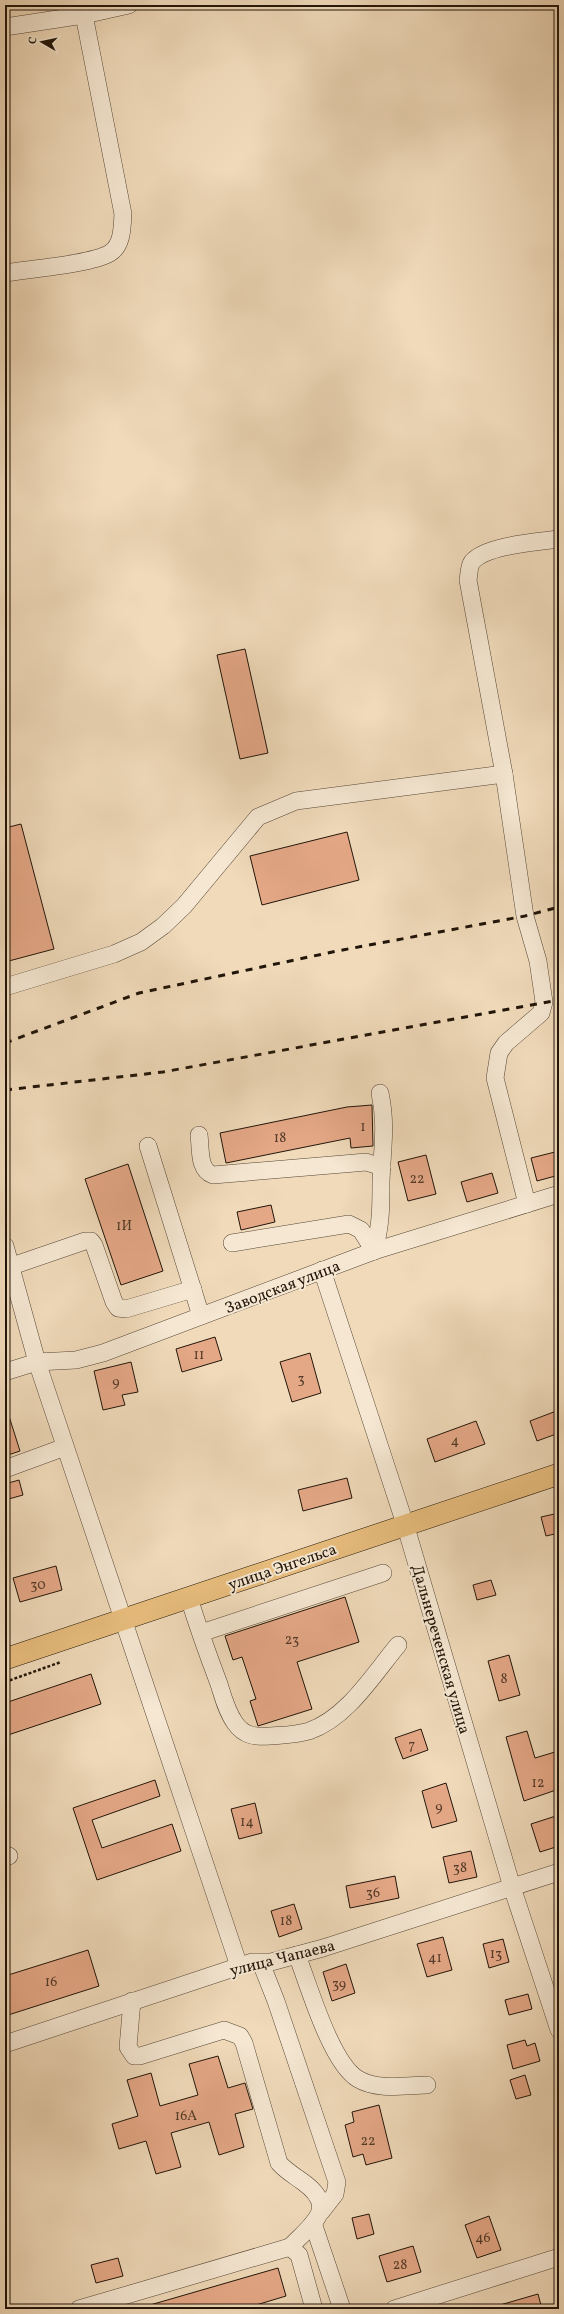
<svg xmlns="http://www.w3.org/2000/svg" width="564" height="2314" viewBox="0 0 564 2314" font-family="Vollkorn,serif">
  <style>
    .building { fill: #e5a887; stroke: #211509 }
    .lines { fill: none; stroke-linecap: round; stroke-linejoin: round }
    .minor-casing { stroke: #554635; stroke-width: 18 }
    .major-casing { stroke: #211509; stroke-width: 22 }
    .path { stroke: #211509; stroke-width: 2.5; stroke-dasharray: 3 2; stroke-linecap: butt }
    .minor { stroke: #f5e7d2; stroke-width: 17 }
    .major { stroke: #e8bd7d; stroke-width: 21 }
    .rail { stroke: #211509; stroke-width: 3; stroke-dasharray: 7 7; stroke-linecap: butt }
    .labels { text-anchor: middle; stroke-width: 4; stroke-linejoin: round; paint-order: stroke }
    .number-label { font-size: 14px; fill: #523a28 }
    .street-label { font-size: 16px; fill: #211509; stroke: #f5e7d2 }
  </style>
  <rect width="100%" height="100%" fill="#f0daba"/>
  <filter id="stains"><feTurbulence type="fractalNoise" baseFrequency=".005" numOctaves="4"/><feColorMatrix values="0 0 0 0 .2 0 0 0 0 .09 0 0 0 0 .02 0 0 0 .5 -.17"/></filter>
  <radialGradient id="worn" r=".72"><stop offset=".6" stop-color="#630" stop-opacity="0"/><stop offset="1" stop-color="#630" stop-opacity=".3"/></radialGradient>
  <!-- building -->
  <g class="building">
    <path d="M245,649L268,753L240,759L217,655Z"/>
    <path d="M21,824L54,949L5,962V828Z"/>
    <path d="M347,832L359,880L262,905L250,856Z"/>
    <path d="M372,1105L373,1146L351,1148L350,1138L226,1163L220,1133L347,1107Z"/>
    <path d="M559,1151V1175L537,1181L531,1158Z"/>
    <path d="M426,1155L436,1194L408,1201L398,1162Z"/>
    <path d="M128,1164L163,1271L121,1285L85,1179Z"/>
    <path d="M492,1173L498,1193L467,1202L461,1182Z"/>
    <path d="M271,1205L275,1222L241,1230L237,1212Z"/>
    <path d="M215,1337L222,1360L182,1372L176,1349Z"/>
    <path d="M310,1353L321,1393L292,1402L280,1362Z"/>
    <path d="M131,1362L138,1392L122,1395L125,1405L103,1410L94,1371Z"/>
    <path d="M559,1410V1433L537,1441L530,1421Z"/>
    <path d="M5,1413H8L20,1451L5,1456Z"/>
    <path d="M476,1421L485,1444L435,1462L427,1439Z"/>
    <path d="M347,1478L352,1498L303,1511L298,1490Z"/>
    <path d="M19,1480L23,1495L5,1500V1484Z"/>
    <path d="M559,1513V1533L546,1536L541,1517Z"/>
    <path d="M56,1566L62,1590L20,1602L13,1578Z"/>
    <path d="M491,1580L496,1595L477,1600L473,1585Z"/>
    <path d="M345,1597L359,1642L297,1662L312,1709L258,1726L250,1701L256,1699L242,1657L233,1660L225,1636Z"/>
    <path d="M509,1655L520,1695L499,1701L488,1661Z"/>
    <path d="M91,1674L101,1704L5,1736V1703Z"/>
    <path d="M421,1729L428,1750L403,1759L395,1738Z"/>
    <path d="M527,1731L535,1758L555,1752L559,1763V1789L524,1801L506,1737Z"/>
    <path d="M155,1780L160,1796L92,1820L102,1848L172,1824L181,1851L97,1880L73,1808Z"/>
    <path d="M446,1783L457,1821L432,1828L422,1791Z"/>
    <path d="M255,1803L262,1833L239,1839L231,1809Z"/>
    <path d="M559,1815V1846L540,1852L531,1824Z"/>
    <path d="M471,1851L477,1877L449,1883L443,1857Z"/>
    <path d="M395,1876L399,1898L350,1908L346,1886Z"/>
    <path d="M294,1904L302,1929L279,1937L271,1911Z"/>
    <path d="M443,1937L452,1970L427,1977L417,1944Z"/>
    <path d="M503,1939L509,1962L489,1968L483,1944Z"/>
    <path d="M88,1950L99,1986L5,2016V1976Z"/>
    <path d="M346,1964L355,1993L332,2001L323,1972Z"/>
    <path d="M528,1994L532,2009L509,2015L505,2000Z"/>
    <path d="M525,2040L527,2046L535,2043L540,2061L513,2069L507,2045Z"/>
    <path d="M218,2056L228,2088L245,2083L253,2109L235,2114L244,2147L219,2155L209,2122L171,2133L181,2167L156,2174L146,2141L119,2149L112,2124L138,2116L127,2080L151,2073L160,2106L198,2095L189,2064Z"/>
    <path d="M525,2075L531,2095L516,2099L510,2080Z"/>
    <path d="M379,2105L392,2158L366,2165L363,2154L353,2157L345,2125L354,2122L352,2112Z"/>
    <path d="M369,2214L374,2234L357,2239L352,2218Z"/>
    <path d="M489,2216L501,2250L477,2258L465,2225Z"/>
    <path d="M413,2246L421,2272L387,2282L379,2256Z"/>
    <path d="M118,2258L123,2276L96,2283L91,2265Z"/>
    <path d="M278,2268L286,2296L243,2309H150V2305Z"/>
    <path d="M538,2294L542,2309H500V2305Z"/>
  </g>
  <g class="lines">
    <!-- minor casing -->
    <g class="minor-casing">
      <g id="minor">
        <path d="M5,27L84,15L129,5"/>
        <path d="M5,273C29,269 92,264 110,253C123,245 122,226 123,214L84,15"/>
        <path d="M5,987L114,954L141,942L163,926L184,906L258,817L296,801L504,774"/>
        <path d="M199,1135C201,1149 198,1170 213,1175L355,1163L366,1162L382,1167"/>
        <path d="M148,1146L201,1316"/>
        <path d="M527,1204L495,1078L499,1053L506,1043L541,1013L544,1002L538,961L525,916L504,774L468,580C469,575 469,566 472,562C486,545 538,542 559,539"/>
        <path d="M232,1243L349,1224L361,1230L374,1251"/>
        <path d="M5,1246L37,1362L239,1966"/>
        <path d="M374,1251C381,1224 381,1209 381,1182C382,1149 387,1126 380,1093"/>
        <path d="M12,1266L85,1241H91L94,1245L114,1302L118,1308L126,1309L193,1289"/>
        <path d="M322,1270L405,1524L512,1887L559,2030"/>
        <path d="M5,1372L37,1362L76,1360L103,1353L374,1251L559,1194"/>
        <path d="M5,1469L65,1447"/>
        <path d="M189,1598C198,1627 208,1655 219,1684C223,1697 227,1712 235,1723C244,1736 255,1737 270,1736C283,1735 296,1735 309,1731C347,1718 373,1675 398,1645"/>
        <path d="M201,1633L383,1573"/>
        <path d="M5,1857L9,1856"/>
        <path d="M297,1955C309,1986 331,2063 358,2079C378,2091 406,2085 427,2085"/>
        <path d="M261,1963L276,2001L337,2182L335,2194L321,2212"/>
        <path d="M132,2001L128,2047L134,2056H140L224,2030L240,2036L244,2043L279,2163C286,2171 295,2176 303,2182C339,2208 312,2224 290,2247"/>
        <path d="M5,2044L252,1962H271L323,1948L559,1872"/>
        <path d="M313,2223L342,2309"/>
        <path d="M79,2309L290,2247L299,2255L314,2309"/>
        <path d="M394,2309L559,2257"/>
      </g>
    </g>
    <!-- major casing -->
    <g class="major-casing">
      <path id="major" d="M5,1659L559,1474"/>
    </g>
    <!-- path -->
    <path class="path" d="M5,1682L61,1662"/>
    <!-- minor -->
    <use href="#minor" class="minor"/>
    <!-- major -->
    <use href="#major" class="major"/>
    <!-- rail -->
    <g class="rail">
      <path d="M5,1043L139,993L337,951L525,916L559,907"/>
      <path d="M5,1090L163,1072L559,1000"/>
    </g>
  </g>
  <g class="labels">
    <!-- number labels -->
    <g class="number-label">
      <text x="363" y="1131">1</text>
      <text x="280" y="1142">18</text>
      <text x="417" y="1183">22</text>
      <text x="124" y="1230">1И</text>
      <text x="199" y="1359">11</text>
      <text x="301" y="1383">3</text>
      <text x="116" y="1386">9</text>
      <text x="455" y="1445">4</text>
      <text x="38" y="1589">30</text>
      <text x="292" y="1644">23</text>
      <text x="504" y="1683">8</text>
      <text x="412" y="1749">7</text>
      <text x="538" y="1787">12</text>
      <text x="439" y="1811">9</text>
      <text x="247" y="1826">14</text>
      <text x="460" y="1872">38</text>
      <text x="373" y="1897">36</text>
      <text x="286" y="1925">18</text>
      <text x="496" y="1958">13</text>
      <text x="435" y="1962">41</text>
      <text x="51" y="1986">16</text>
      <text x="339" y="1988">39</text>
      <text x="186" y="2120">16А</text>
      <text x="368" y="2145">22</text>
      <text x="483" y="2242">46</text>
      <text x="400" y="2269">28</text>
    </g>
    <!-- street labels -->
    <g class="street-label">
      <text transform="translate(282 1286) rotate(-21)" y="6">Заводская улица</text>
      <text transform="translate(282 1566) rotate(-19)" y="6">улица Энгельса</text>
      <text transform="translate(442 1649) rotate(74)" y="6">Дальнереченская улица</text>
      <text transform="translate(282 1957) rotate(-14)" y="6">улица Чапаева</text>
    </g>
  </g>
  <!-- margin -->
  <rect width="564" height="2314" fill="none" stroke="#f0daba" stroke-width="20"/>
  <rect x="6" y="6" width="552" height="2302" fill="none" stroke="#211509" stroke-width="2"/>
  <rect x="10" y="10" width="544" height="2294" fill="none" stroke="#211509"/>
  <!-- north arrow -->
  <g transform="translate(42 42) rotate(279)" stroke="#f5e7d2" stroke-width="3" paint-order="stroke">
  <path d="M0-3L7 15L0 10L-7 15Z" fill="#211509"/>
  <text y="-6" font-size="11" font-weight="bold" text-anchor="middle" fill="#211509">С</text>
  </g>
  <rect width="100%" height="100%" filter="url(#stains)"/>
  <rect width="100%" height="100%" fill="url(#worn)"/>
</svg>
